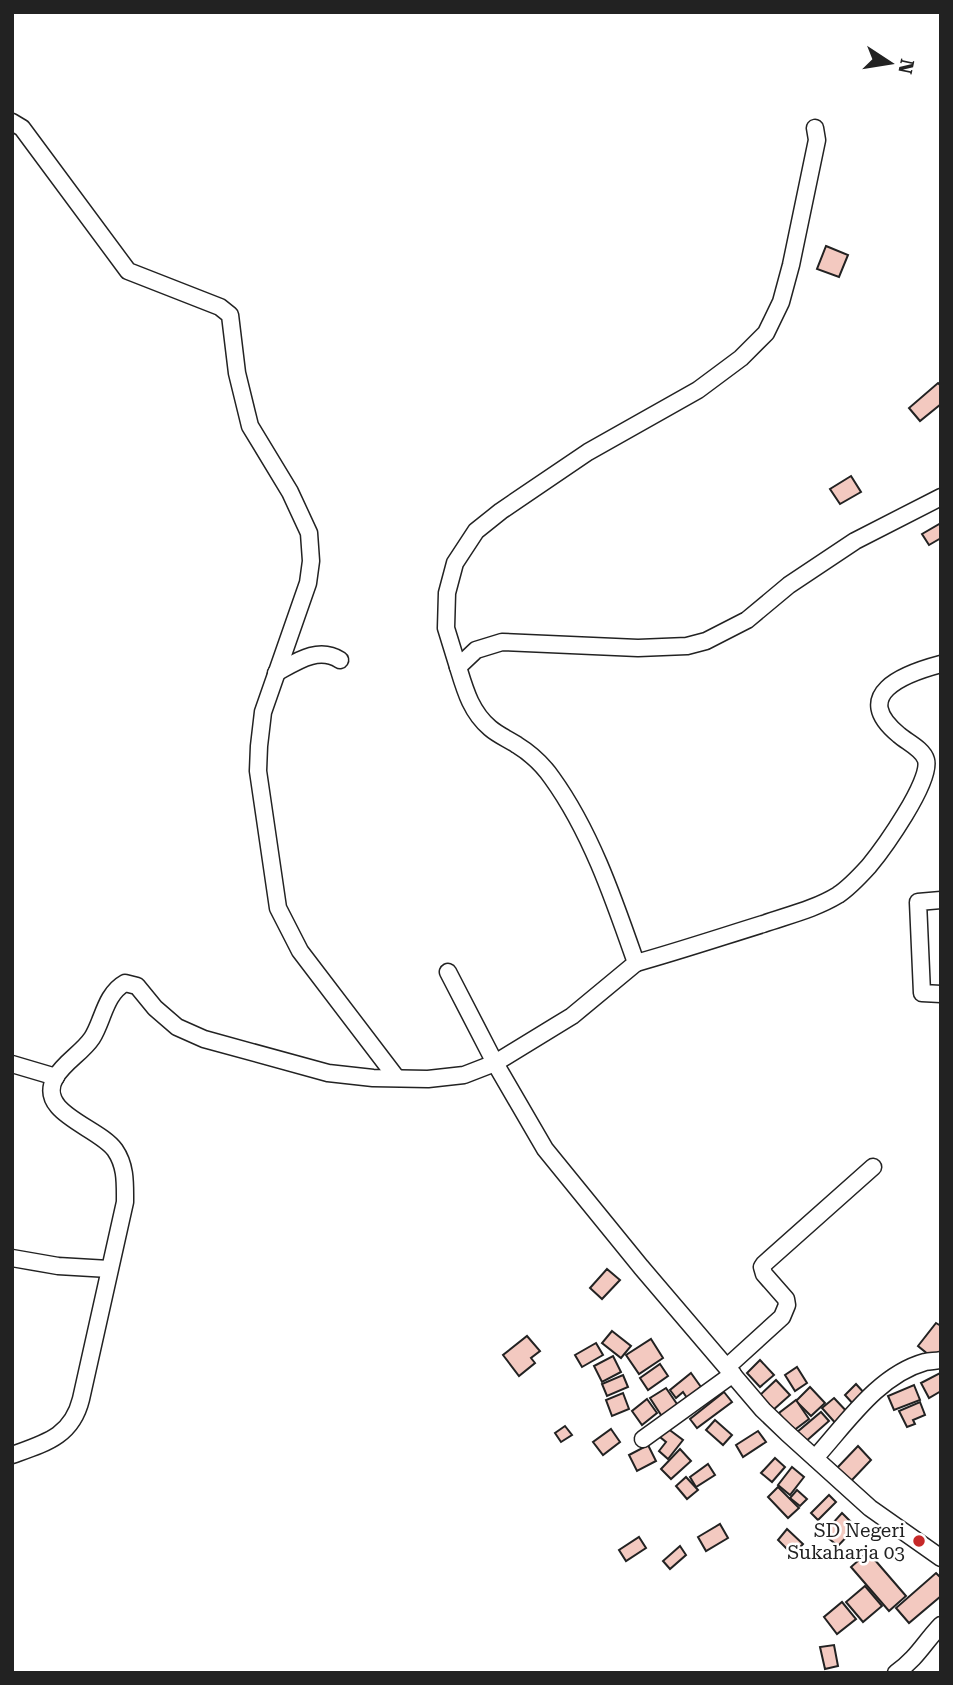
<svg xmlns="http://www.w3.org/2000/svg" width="953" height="1685" viewBox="0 0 953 1685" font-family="'Roboto Serif',serif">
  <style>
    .building { fill: #f3c9c0; stroke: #222; stroke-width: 2 }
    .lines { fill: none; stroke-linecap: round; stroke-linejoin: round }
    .minor-casing { stroke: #222; stroke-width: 19 }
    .minor { stroke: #fff; stroke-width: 16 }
    .poi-dot { fill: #c62828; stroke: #fff; stroke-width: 2.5 }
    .labels { text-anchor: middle; stroke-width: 5; stroke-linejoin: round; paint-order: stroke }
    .poi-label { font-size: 19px; fill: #222; stroke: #fff; text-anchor: end }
  </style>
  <rect width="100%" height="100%" fill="#fff"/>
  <!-- building -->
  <g class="building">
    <path d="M826,246L848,255L839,277L817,269Z"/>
    <path d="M938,383L941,386V404L920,421L909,408Z"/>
    <path d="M851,476L861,492L840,504L830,489Z"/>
    <path d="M941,523V538L929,545L922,534Z"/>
    <path d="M607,1269L620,1280L602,1299L590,1288Z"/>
    <path d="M936,1323L941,1326V1350L934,1359L918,1346Z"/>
    <path d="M612,1331L631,1346L621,1358L602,1343Z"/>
    <path d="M527,1336L540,1351L531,1358L535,1363L519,1376L503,1355Z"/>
    <path d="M651,1339L663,1358L639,1374L626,1355Z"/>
    <path d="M596,1343L603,1355L582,1367L575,1355Z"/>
    <path d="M613,1356L621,1372L602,1382L594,1366Z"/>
    <path d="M760,1360L774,1375L760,1387L747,1373Z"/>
    <path d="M660,1364L668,1376L648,1390L640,1378Z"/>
    <path d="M797,1367L807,1383L795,1391L785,1375Z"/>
    <path d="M691,1373L701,1387L687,1398L683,1392L676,1398L670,1390Z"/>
    <path d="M940,1373L941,1391L929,1398L921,1383Z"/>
    <path d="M623,1375L628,1387L607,1396L602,1384Z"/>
    <path d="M776,1380L790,1395L772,1411L759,1396Z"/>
    <path d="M856,1384L866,1395L855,1406L845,1395Z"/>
    <path d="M914,1385L920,1400L894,1410L888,1396Z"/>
    <path d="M810,1387L825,1403L811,1416L796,1401Z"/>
    <path d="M666,1388L679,1407L663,1418L650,1398Z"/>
    <path d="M724,1392L732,1402L697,1428L690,1419Z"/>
    <path d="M623,1393L629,1409L612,1416L606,1400Z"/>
    <path d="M834,1398L850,1415L838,1426L822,1408Z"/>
    <path d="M647,1399L657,1413L642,1425L632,1411Z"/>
    <path d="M796,1400L809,1419L793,1431L779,1413Z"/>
    <path d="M920,1402L925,1415L913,1420L915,1424L907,1427L899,1411Z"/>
    <path d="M821,1412L829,1421L804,1443L796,1433Z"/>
    <path d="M715,1420L732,1435L723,1445L706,1430Z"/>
    <path d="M565,1426L572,1435L561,1442L555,1433Z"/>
    <path d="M667,1428L683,1440L668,1459L659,1451L666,1442L660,1437Z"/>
    <path d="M611,1429L620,1442L603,1455L593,1442Z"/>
    <path d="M758,1431L766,1442L743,1457L736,1445Z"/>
    <path d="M648,1445L656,1461L637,1471L629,1455Z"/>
    <path d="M858,1446L871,1460L851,1481L837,1468Z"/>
    <path d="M680,1449L691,1461L671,1479L661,1469Z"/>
    <path d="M775,1458L785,1467L772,1482L761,1473Z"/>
    <path d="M708,1464L715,1475L696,1487L690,1477Z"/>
    <path d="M792,1467L804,1477L790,1495L778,1485Z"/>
    <path d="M686,1477L698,1490L687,1499L676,1486Z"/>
    <path d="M778,1487L799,1508L788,1518L768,1497Z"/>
    <path d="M797,1490L807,1499L800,1506L790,1498Z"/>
    <path d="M829,1495L836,1502L818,1520L811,1513Z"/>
    <path d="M842,1513L852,1523L848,1526L853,1530L838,1546L823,1534Z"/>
    <path d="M720,1524L728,1538L706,1551L698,1537Z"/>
    <path d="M787,1529L803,1544L793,1555L778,1540Z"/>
    <path d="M639,1537L646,1548L626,1561L619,1550Z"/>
    <path d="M680,1546L686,1555L670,1569L663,1561Z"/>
    <path d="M868,1552L906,1596L889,1611L851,1567Z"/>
    <path d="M936,1573L941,1578V1596L909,1623L896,1608Z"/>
    <path d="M865,1586L882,1606L863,1622L846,1602Z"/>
    <path d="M842,1602L856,1619L837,1634L824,1617Z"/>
    <path d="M834,1645L838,1666L825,1669L820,1647Z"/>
  </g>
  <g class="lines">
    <!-- minor casing -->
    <g class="minor-casing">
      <g id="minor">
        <path d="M12,122L22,128L128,271L220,307L230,315L237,373L250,426L290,492L309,533L311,561L308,583L263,712L259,746L258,771L278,908L300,951L396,1077"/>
        <path d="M458,667L446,628L447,593L455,563L476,531L501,511L588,452L698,390L741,358L766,333L781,302L791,265L817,140L815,128"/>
        <path d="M276,673C296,662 318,646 340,660"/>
        <path d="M941,900L918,902L922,993L941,994"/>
        <path d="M636,963C679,951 721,937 763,924C789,915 815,909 838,895C850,887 859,877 869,866C883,849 932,781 926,760C923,749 907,742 899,735C850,695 903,674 941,664"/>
        <path d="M448,972L495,1063L545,1149L641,1267L763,1410L787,1433L870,1508L941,1558"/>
        <path d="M12,1064L56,1077"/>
        <path d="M12,1258L58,1266L109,1269"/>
        <path d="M727,1367L782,1317L787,1305L786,1299L764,1274L762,1267L764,1264L873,1167"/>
        <path d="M643,1439L733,1374"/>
        <path d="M12,1455C46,1443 72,1436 81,1399L125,1202C125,1183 126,1166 115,1150C99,1127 36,1113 55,1078C64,1062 82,1053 92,1038C103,1021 105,994 125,983L137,986L155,1008L177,1027L204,1039L328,1073L373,1078L428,1079L464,1075L495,1063L572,1016L636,963C614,900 591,832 552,778C543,765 530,753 517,745C508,739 498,735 490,728C471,712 465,690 458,667L476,650L502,642L638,648L687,646L706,641L747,620L789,585L855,541L941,497"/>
        <path d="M815,1458C846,1424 878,1375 925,1362C930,1361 936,1361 941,1360"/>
        <path d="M896,1673C918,1657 923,1644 941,1625"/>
      </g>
    </g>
    <!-- minor -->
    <use href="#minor" class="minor"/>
  </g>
  <!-- markers -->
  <circle class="poi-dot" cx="919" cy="1541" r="7"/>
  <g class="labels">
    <!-- poi labels -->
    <g class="poi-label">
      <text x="905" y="1537">SD Negeri<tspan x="905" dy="22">Sukaharja 03</tspan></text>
    </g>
  </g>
  <!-- border -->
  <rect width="953" height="1685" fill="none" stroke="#222222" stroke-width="28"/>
  <!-- north arrow -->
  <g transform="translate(890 63) rotate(102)" stroke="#ffffff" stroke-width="5" paint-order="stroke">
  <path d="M0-5L12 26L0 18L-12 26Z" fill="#222222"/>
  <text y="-10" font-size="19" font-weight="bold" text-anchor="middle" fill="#222222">N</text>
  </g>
</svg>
